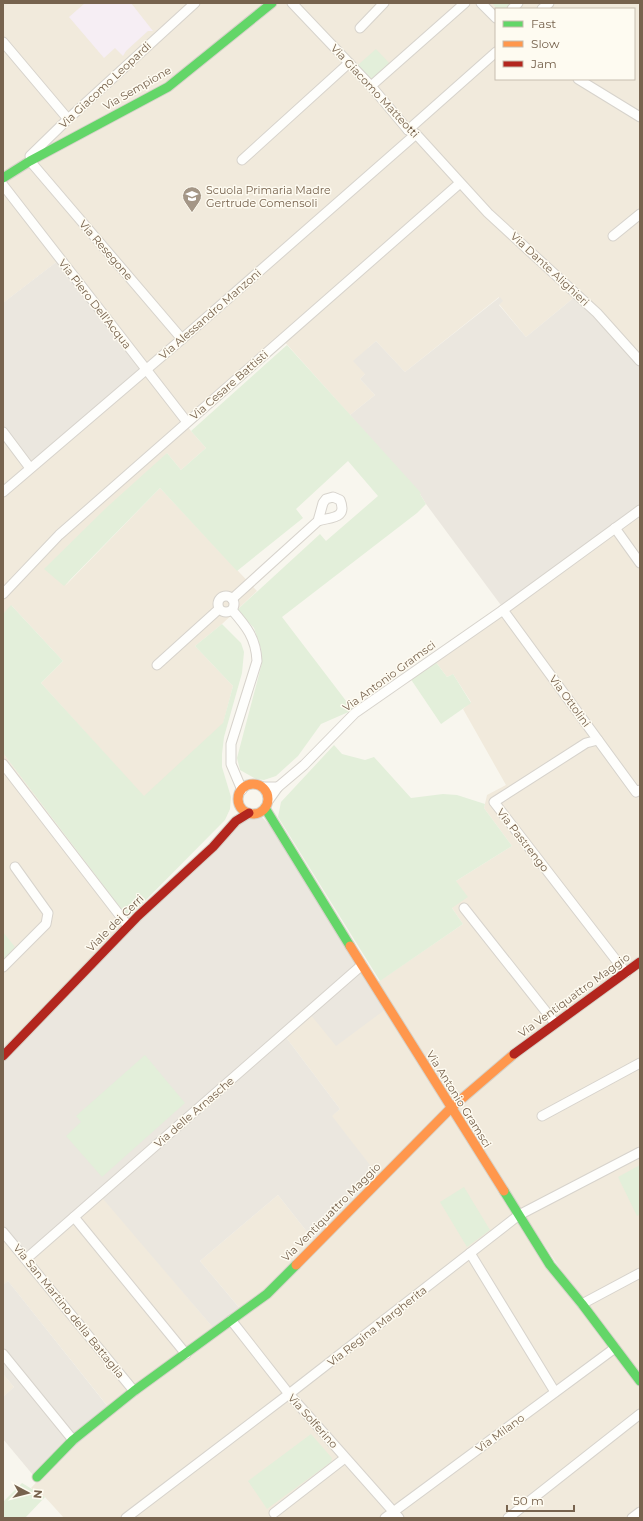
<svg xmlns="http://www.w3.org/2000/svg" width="643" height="1521" viewBox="0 0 643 1521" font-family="Montserrat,sans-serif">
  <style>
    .residential { fill: #f1eadc; fill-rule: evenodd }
    .industrial { fill: #ebe7df }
    .education { fill: #f6eef4 }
    .green { fill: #e3efda }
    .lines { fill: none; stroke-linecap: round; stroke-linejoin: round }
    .street-casing { stroke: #d7d3cc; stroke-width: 11 }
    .fast-casing { stroke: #d6d2c9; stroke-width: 11 }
    .slow-casing { stroke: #d6d2c9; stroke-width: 11 }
    .jam-casing { stroke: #d6d2c9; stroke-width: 11 }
    .street { stroke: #fefefc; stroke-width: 9 }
    .fast { stroke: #63d668; stroke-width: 9 }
    .slow { stroke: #ff974d; stroke-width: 9 }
    .jam { stroke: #b3261e; stroke-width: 9 }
    .labels { text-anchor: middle; stroke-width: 3; stroke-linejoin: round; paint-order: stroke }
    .street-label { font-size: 11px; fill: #77634e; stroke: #fefbf1 }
    .poi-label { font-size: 11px; fill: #77634e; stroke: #fefbf1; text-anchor: start }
  </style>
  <rect width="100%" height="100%" fill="#f8f6ee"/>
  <!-- residential -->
  <g class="residential">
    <path d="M3,3H270L168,85L3,175Z"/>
    <path d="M274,3H640V357L489,212L409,130L458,183L187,420L3,180L169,87ZM496,9H634V79H496Z"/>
    <path d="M460,185L576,296L526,337L499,304V297L405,372L376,341L368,348L365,374L360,379L375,395L350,415L283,340Z"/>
    <path d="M3,187L59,260L3,303Z"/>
    <path d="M144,369L191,431L206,448L181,470L167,453L65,586L160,488L257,591L222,624L195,646L233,686L223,724L144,797L41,683L63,661L12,606L3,614V431Z"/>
    <path d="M640,513V959L452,1105L375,984L463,924L452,908L456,881L512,846L484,808L487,795L506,785L463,709L471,702L453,674L447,677L435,661Z"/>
    <path d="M3,753L131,922L3,1054Z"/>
    <path d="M640,964V1379L584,1304L453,1109L521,1050Z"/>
    <path d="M386,1009L518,1218L640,1383V1518H64L45,1497L31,1488L74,1442L243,1312L200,1261L278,1195L315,1242L381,1180L331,1116L340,1109L285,1036L310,1014Z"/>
    <path d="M101,1195L215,1330L110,1409L8,1281L3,1285V1234Z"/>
    <path d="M3,1374L14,1387L3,1397Z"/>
  </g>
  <!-- industrial -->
  <g class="industrial">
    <path d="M59,260L144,369L30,465L3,431V303Z"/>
    <path d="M576,296L640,364V508L503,608L426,504L420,494L350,415L375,395L360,379L365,374L353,361L376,341L405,372L500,297L503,301L499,305L526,337Z"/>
    <path d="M250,815H260L279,835L386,1009L336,1046L310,1014L285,1036L340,1109L332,1116L380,1178L315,1242L278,1195L200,1261L242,1311L215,1330L98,1193L26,1257L3,1229V1058L139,917Z"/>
    <path d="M8,1281L112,1412L38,1481L3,1439V1397L14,1387L3,1374V1285Z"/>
  </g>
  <!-- education -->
  <path class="education" d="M85,3H131L153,31H148L126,51L123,56L115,48L104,58L69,17Z"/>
  <!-- green -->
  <g class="green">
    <path d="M492,3H511L504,9H497Z"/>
    <path d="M376,49L391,65L373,81L358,65Z"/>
    <path d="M287,345L421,493L420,494L426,504L417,513L282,617L353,710L321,724L298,756L276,776L264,780L256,779L240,770L237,758L262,663L261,649L254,628L237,610L320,534L326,541L378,496L348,461L296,509L303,518L237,571L160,488L64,586L44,569L106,508L167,453L181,470L206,448L191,431Z"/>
    <path d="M11,605L63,661L41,683L144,796L223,723L233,686L195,646L222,624L241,643L244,652L242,673L224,737L222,754V767L231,797L230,809L225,820L128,918L3,753V614Z"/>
    <path d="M435,661L447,677L453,674L471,703L441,724L410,678Z"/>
    <path d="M334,745L342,754L365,760L374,757L411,798L443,794L457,795L485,804L484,808L512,846L456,881L468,897L452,908L463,924L380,981L278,817L281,802Z"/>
    <path d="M3,932L15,947L3,961Z"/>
    <path d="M145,1055L185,1103L102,1177L66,1136L81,1122L76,1116Z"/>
    <path d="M640,1165V1214L637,1216L618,1177Z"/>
    <path d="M464,1187L490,1230L467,1247L440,1202Z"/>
    <path d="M311,1434L332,1458L331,1462L267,1509L248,1481Z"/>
    <path d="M22,1483L45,1497L25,1518H3V1502Z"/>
  </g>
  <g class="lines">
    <!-- street casing -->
    <g class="street-casing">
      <g id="street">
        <path d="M292,3L371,86L408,130L416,134L488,213L597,313L640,361"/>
        <path d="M481,3L496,18"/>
        <path d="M512,9L518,3"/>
        <path d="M542,9L549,3"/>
        <path d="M360,28L384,3"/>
        <path d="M3,42L68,119"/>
        <path d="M578,79L640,117"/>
        <path d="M371,86L465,3"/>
        <path d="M408,130L496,52"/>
        <path d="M30,156L68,119L195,3"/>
        <path d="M242,160L349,63"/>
        <path d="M30,161L182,339"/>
        <path d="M3,185L187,422"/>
        <path d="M613,236L640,214"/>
        <path d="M3,432L30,468"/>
        <path d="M3,492L182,339L416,134"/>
        <path d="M615,528L640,563"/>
        <path d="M3,594L59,535L460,183"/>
        <circle cx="226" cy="604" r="8"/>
        <path d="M232,599L318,521C330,517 348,519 340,500L333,497L326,499L323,503L318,521"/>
        <path d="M232,610C246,626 256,638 257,661L231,744V764L242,790"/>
        <path d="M503,610L636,792L640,790"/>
        <path d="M157,665L219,609"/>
        <path d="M598,740L586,743L494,802L626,973"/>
        <path d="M3,764L128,926"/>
        <path d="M263,787H278"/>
        <path d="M268,801L278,787L304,765L355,713L503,610L640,510"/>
        <path d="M464,908L555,1023"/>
        <path d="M3,967L46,924L48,913L15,867"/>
        <path d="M542,1116L640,1063"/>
        <path d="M74,1217L186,1354"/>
        <path d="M3,1232L134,1391"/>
        <path d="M470,1253L555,1392"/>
        <path d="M26,1259L362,965"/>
        <path d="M582,1304L640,1273"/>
        <path d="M231,1320L289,1394L399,1518"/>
        <path d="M3,1354L73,1440"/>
        <path d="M274,1513L345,1458"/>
        <path d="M126,1518L289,1394L519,1215L640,1152"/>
        <path d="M385,1518L615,1348"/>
        <path d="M508,1518L640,1414"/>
        <path d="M632,1518L640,1512"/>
      </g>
    </g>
    <!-- fast casing -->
    <g class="fast-casing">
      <g id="fast">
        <path d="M3,178L30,161L168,87L272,3"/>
        <path d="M265,808L350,946"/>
        <path d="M504,1191L550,1265L582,1304L640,1381"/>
        <path d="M37,1477L73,1440L134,1391L267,1294L296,1265"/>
      </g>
    </g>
    <!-- slow casing -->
    <g class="slow-casing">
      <g id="slow">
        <circle cx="253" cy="799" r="15"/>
        <path d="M350,946L504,1191"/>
        <path d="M296,1265L451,1108L514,1054"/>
      </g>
    </g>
    <!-- jam casing -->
    <g class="jam-casing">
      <g id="jam">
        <path d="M514,1054L640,962"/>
        <path d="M3,1056L138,916L213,847L236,821L249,813"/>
      </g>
    </g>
    <!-- street -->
    <use href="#street" class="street"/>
    <!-- fast -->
    <use href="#fast" class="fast"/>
    <!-- slow -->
    <use href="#slow" class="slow"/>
    <!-- jam -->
    <use href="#jam" class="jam"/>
  </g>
  <!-- icons -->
  <defs>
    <g id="school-pin" transform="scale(1)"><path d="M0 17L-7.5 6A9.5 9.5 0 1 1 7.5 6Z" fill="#a49686" stroke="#fefbf1"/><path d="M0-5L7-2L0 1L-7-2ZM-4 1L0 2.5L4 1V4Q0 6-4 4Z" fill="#fff"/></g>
  </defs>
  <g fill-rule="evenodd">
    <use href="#school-pin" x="192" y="196"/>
  </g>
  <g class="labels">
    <!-- street labels -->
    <g class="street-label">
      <text transform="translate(105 85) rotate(-43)" y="4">Via Giacomo Leopardi</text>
      <text transform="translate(137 88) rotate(-30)" y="4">Via Sempione</text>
      <text transform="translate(375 91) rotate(47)" y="4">Via Giacomo Matteotti</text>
      <text transform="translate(106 250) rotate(49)" y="4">Via Resegone</text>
      <text transform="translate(550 269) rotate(43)" y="4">Via Dante Alighieri</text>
      <text transform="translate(95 304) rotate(52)" y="4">Via Piero Dell'Acqua</text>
      <text transform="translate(210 314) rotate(-41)" y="4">Via Alessandro Manzoni</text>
      <text transform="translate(229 385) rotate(-41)" y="4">Via Cesare Battisti</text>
      <text transform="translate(389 676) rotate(-36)" y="4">Via Antonio Gramsci</text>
      <text transform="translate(570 701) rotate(54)" y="4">Via Ottolini</text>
      <text transform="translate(523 840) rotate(52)" y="4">Via Pastrengo</text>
      <text transform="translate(115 923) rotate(-45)" y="4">Viale dei Cerri</text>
      <text transform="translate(574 995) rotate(-36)" y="4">Via Ventiquattro Maggio</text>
      <text transform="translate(459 1099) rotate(58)" y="4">Via Antonio Gramsci</text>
      <text transform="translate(194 1112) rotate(-41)" y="4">Via delle Arnasche</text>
      <text transform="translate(331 1212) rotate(-45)" y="4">Via Ventiquattro Maggio</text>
      <text transform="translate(69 1311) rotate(51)" y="4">Via San Martino della Battaglia</text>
      <text transform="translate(377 1326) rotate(-38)" y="4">Via Regina Margherita</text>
      <text transform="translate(313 1421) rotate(48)" y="4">Via Solferino</text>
      <text transform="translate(500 1433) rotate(-36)" y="4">Via Milano</text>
    </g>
    <!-- poi labels -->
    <g class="poi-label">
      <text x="206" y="194">Scuola Primaria Madre<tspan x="206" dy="13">Gertrude Comensoli</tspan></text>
    </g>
  </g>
  <!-- border -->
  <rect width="643" height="1521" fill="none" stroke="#77634e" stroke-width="8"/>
  <!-- legend -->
  <rect x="495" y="8" width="140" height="72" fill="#fefbf1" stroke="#c8beb0"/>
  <rect x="503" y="21" width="20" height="6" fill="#63d668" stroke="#c8beb0"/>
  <text x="531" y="28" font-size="12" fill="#77634e">Fast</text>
  <rect x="503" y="41" width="20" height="6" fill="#ff974d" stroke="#c8beb0"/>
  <text x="531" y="48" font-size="12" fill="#77634e">Slow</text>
  <rect x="503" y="61" width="20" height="6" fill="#b3261e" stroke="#c8beb0"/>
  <text x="531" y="68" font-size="12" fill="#77634e">Jam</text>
  <!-- north arrow -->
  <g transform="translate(28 1493) rotate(97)" stroke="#fefbf1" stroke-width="3" paint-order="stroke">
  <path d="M0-3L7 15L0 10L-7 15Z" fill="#77634e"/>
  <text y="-6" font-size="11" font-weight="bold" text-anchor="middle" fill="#77634e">N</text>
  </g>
  <!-- scale -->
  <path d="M507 1505v6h67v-6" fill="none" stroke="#77634e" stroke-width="2"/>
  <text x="513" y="1505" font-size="12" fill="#77634e" stroke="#fefbf1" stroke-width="3" paint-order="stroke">50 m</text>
</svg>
